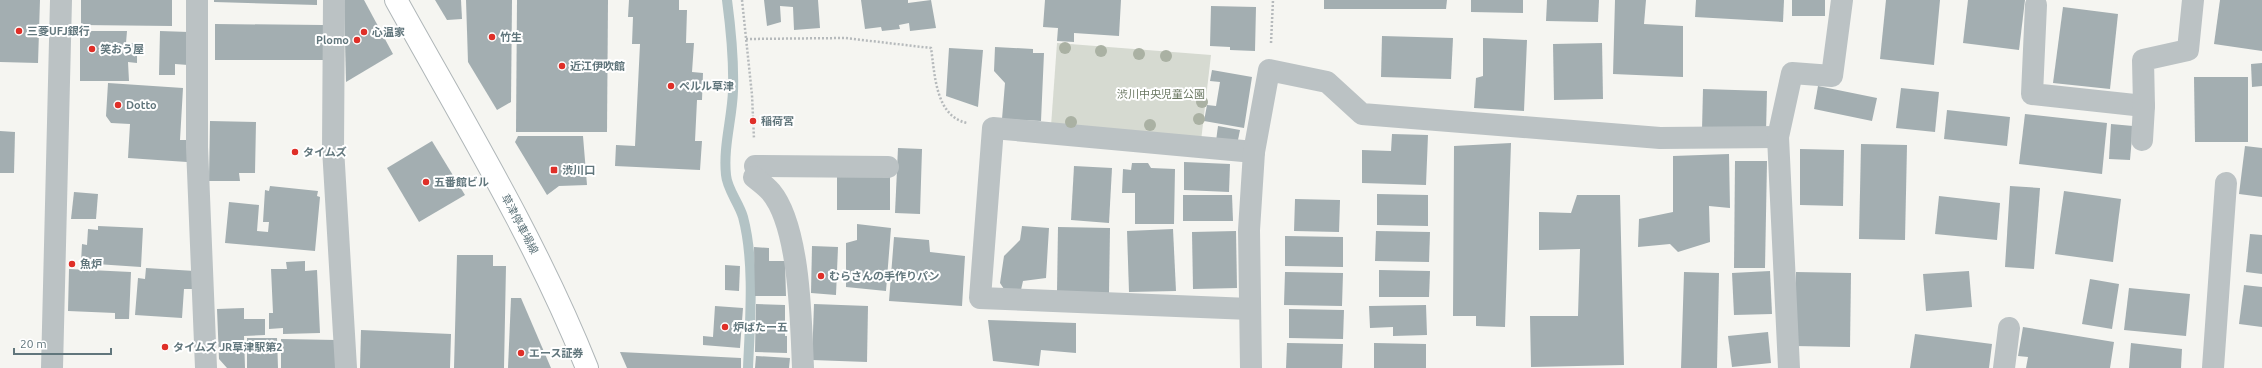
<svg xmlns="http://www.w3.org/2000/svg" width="2262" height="368" viewBox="0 0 2262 368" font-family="Ubuntu,'Noto Sans JP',sans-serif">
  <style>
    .green { fill: #d6dad1 }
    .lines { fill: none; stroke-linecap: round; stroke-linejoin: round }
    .stream { stroke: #b3c3c5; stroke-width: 10 }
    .building { fill: #a3aeb1 }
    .major-casing { stroke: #afb6b8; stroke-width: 24 }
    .path { stroke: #b6babc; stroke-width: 2.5; stroke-dasharray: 2 2; stroke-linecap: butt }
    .minor { stroke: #bbc2c4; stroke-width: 22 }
    .major { stroke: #fff; stroke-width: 22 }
    .tree { fill: #aab1a3 }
    .poi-dot { fill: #df2f28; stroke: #fff; stroke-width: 1.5 }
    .labels { text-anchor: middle; stroke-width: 4; stroke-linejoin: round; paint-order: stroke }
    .poi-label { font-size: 11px; font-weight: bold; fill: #61767c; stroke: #fff; text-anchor: start }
    .park-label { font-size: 11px; fill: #6c7963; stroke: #fff }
    .street-label { font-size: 11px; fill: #61767c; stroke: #fff }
  </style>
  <rect width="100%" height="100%" fill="#f5f5f1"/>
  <!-- green -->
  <path class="green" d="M1057,43L1211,55L1201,141L1051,126Z"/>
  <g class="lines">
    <!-- stream -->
    <path class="stream" d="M727,0C731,30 734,60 733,91C732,119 723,147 726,175C727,189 739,203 743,217C755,262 750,321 748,368"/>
  </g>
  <!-- building -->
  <g class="building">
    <path d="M0,0H40L38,63L0,62Z"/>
    <path d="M81,0H172V26L81,25Z"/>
    <path d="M214,0H317V5L214,2Z"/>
    <path d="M344,0H364L393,54L346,82Z"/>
    <path d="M435,0H461L462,19L447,20Z"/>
    <path d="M466,0H512L511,102L497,110L468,62Z"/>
    <path d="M517,0H608L607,132H516Z"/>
    <path d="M629,0H679V10H687L686,43H694L692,72L703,73L702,100H697L695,141H702L700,170L615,166L616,145L635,146L640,44H632L633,17H628Z"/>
    <path d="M764,0H818L820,28L794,30L793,7L780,6L781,22L767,26Z"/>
    <path d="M861,0H908V3L931,0L936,28L910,31L909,23L899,25L900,29L882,31L881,27L865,29Z"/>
    <path d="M1045,0H1121L1119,36L1074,33V42L1057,41L1058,28L1043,27Z"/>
    <path d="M1324,0H1447L1446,9H1324Z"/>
    <path d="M1471,0H1523V13L1471,12Z"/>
    <path d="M1547,0H1599L1598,22L1546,21Z"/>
    <path d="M1615,0H1646L1644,24L1683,26V77L1613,74Z"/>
    <path d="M1696,0H1784L1783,22L1695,17Z"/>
    <rect x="1792" y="0" width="33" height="16"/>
    <path d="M1886,0H1940L1934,65L1880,59Z"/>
    <path d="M1968,0H2025L2019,50L1963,43Z"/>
    <path d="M2220,0H2262V51L2214,44Z"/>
    <path d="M1211,6L1256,7L1255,51L1230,50V47L1210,46Z"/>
    <path d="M2063,7L2118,14L2110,89L2053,83Z"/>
    <path d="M215,24L323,25V60H215Z"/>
    <path d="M80,31H127L126,43H137V63L128,62L129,81H80Z"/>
    <path d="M160,31L189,32L188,65L175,64V75H159Z"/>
    <path d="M1382,36L1453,38L1451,79L1381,77Z"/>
    <path d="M1483,38L1527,40L1524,111L1474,108L1476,78L1483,76Z"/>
    <path d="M1602,43L1603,99L1554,100L1553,44Z"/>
    <path d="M995,47L1033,49V53H1044L1041,121L1002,119L1005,83L994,71Z"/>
    <path d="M949,48L983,50L978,107L946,96Z"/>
    <path d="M2262,63V86L2252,87L2251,64Z"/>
    <path d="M1212,70L1252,77L1244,128L1204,121L1207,105L1216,106L1220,82L1210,81Z"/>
    <path d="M2194,77H2248V142H2195Z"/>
    <path d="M108,83L183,88L180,140H188L187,162L128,158L130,124L111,123L106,116Z"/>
    <path d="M1818,86L1877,98L1872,121L1814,109Z"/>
    <path d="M1901,88L1939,92L1935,132L1896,128Z"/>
    <path d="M1703,89L1767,91L1766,132L1702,130Z"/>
    <path d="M1947,110L2010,117L2007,146L1944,139Z"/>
    <path d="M2025,114L2107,123L2102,174L2019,164Z"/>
    <path d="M210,121L256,122L255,173H239L240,181H209Z"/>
    <path d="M2111,124L2133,126L2130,160L2109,159Z"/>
    <path d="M1218,126L1240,130L1237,145L1216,141Z"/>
    <path d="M0,131L15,132L14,173H0Z"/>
    <path d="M1392,134L1428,135L1426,185L1362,183V150L1391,151Z"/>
    <path d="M518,136H583L587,185L559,186L547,195L515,142Z"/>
    <path d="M432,141L465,195L419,222L387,168Z"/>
    <path d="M1511,143L1505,327L1476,326V316H1453L1454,146Z"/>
    <path d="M1861,144L1907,145L1905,240L1859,239Z"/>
    <path d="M2245,146L2262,148V197L2239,194Z"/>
    <path d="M898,148L922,149L920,214L895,213Z"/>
    <path d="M1800,149L1844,150L1843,206L1800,205Z"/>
    <path d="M1729,154L1730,208L1709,206L1710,242L1678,252L1670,244L1638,247L1639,219L1673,212V156Z"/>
    <path d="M1735,161H1767L1765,268H1734Z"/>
    <path d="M1184,162L1230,164L1229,192L1184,190Z"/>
    <path d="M1132,163H1148L1151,168L1175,169L1174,224H1135V193H1122L1123,169L1131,170Z"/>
    <path d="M1074,166L1112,168L1109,223L1071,220Z"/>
    <rect x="837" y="175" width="53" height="35"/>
    <path d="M270,186L318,191L317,196L320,197L315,251L225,243L229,202L259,205L257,231L268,232L269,222H263L265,190L269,191Z"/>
    <path d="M2010,186L2040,188L2034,269L2005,267Z"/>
    <path d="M2064,191L2121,199L2113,262L2055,254Z"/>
    <path d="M74,192L98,194L96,219H71Z"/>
    <path d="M1377,194L1428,195V226L1377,225Z"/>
    <path d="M1183,195H1232L1233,221H1183Z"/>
    <path d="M1577,195H1620L1624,365L1531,367L1530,316H1578L1580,249L1539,250V212L1571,213Z"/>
    <path d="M1939,196L2000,203L1997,240L1935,234Z"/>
    <path d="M1295,199L1340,200L1339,232L1294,231Z"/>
    <path d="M857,224L891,228L886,291L846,287V243L857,240Z"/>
    <path d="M98,226L143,228L141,267L81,263L82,244L87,245L88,229L98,230Z"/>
    <path d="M1022,226L1049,228L1046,278L1023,281L1021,290L1004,289L1000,283L1004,256L1020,240Z"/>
    <path d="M1058,227L1110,228L1109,293L1057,292Z"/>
    <path d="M1173,229L1176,291L1129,292L1127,231Z"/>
    <path d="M1236,231L1237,288L1193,289L1192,232Z"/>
    <path d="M1376,231L1430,232L1429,262L1375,261Z"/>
    <path d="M2250,234L2262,235V274L2246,272Z"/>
    <path d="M1285,236L1343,237V267L1285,266Z"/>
    <path d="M894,237L929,240L930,252L965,256L962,306L889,301Z"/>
    <path d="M812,246L838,247L836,295L811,293Z"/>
    <path d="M754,247L769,248V261H785L786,296H755Z"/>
    <path d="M457,255H493V266H506L504,368H454Z"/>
    <path d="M305,261V271L317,270L320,333L283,334V328L269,329V313H273L271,269H287L286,262Z"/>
    <path d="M725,265L740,266L739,291L725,290Z"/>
    <path d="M146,268L195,271L193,289H184L182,318L135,315L138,278L145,279Z"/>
    <path d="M69,269L131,272L129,319H115V313L68,311Z"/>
    <path d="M1379,270L1430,271L1429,297H1379Z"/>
    <path d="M1770,271L1772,314L1734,315L1732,273Z"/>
    <path d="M1969,271L1972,307L1926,311L1923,274Z"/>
    <path d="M1285,272L1343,273L1342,306L1284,305Z"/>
    <path d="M1684,272L1719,273L1717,368H1681Z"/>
    <path d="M1796,272L1851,273L1850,347L1794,346Z"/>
    <path d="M2090,279L2119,284L2112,329L2082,324Z"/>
    <path d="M2244,285L2262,287V327L2239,324Z"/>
    <path d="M2129,288L2190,294L2186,336L2124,330Z"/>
    <path d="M511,298H521L551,368H508Z"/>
    <path d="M756,304L785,305V336H787V353L755,352Z"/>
    <path d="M814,304L868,306L867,362L812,360Z"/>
    <path d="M1426,305L1427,335L1393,336V327L1370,328L1369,306Z"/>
    <path d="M715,306L743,308L740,348L703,345V336L713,337Z"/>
    <path d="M244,308V319H265V335L244,336L245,368H227L219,359L217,309Z"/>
    <path d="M1289,309L1344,310L1343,339L1289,338Z"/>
    <path d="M988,320L1076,323V353L1041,350L1039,366L993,361Z"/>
    <path d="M2023,327L2114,342L2110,368H2026L2028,357L2018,356Z"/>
    <path d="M361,330L451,334L450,368H360Z"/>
    <path d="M1768,332L1771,363L1732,367L1728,336Z"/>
    <path d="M1915,334L1992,344L1989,368H1910Z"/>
    <path d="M247,338H277L278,368H247Z"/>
    <path d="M281,339L336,340V368H281Z"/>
    <path d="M1287,343L1343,344L1342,368H1286Z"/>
    <path d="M1374,343L1426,344V368H1374Z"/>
    <path d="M2131,343L2182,349L2181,368H2129Z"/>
    <path d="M620,352L741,358V368H627Z"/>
    <path d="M756,356L790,358L789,368H755Z"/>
  </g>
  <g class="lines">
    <!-- major casing -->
    <g class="major-casing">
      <path id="major" d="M396,0C463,121 536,240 587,368"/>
    </g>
    <!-- path -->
    <g class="path">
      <path d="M742,0L752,95L754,139"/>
      <path d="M746,39L845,38L931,48C935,74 935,116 967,123"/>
      <path d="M1271,43L1273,0"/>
    </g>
    <!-- minor -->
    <g class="minor">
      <path d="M197,0V147L206,368"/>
      <path d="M334,0L333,148L346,368"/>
      <path d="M2036,5L2032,94L2144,106"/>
      <path d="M2142,140L2144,106L2143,60L2188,50L2193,0"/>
      <path d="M755,166L888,167"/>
      <path d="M754,177C760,182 766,186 771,192C800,227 801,322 803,368"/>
      <path d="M1250,309L980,298L993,128L1254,152"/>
      <path d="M52,368L61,0"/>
      <path d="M1251,368L1249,230L1254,152L1269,70L1327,82L1362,114L1660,138L1778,137"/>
      <path d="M1789,368L1778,137L1792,73L1832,76L1842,0"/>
      <path d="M2004,368L2009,328"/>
      <path d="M2213,368L2226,183"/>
    </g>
    <!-- major -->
    <use href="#major" class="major"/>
  </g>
  <!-- trees -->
  <g class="tree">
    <circle cx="1065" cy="48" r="6"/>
    <circle cx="1101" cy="51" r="6"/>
    <circle cx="1139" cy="54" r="6"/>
    <circle cx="1166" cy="56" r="6"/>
    <circle cx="1202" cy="102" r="6"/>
    <circle cx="1199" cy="119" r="6"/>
    <circle cx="1071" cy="122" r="6"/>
    <circle cx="1150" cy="125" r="6"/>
  </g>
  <!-- markers -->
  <g class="poi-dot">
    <circle cx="19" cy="31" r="4"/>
    <circle cx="364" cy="32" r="4"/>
    <circle cx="492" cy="37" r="4"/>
    <circle cx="357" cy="40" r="4"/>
    <circle cx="92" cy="49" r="4"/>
    <circle cx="562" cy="66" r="4"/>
    <circle cx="671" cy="86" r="4"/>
    <circle cx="118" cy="105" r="4"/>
    <circle cx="753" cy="121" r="4"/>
    <circle cx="295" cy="152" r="4"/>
    <rect x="550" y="166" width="8" height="8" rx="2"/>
    <circle cx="426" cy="182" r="4"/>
    <circle cx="72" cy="264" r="4"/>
    <circle cx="821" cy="276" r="4"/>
    <circle cx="725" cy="327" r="4"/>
    <circle cx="165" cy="347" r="4"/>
    <circle cx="521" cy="353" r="4"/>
  </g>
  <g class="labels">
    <!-- poi labels -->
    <g class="poi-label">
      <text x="27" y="35">三菱UFJ銀行</text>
      <text x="372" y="36">心温家</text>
      <text x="500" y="41">竹生</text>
      <text x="349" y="44" text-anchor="end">Plomo</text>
      <text x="100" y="53">笑おう屋</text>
      <text x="570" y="70">近江伊吹館</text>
      <text x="679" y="90">ペルル草津</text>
      <text x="126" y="109">Dotto</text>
      <text x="761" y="125">稲荷宮</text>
      <text x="303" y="156">タイムズ</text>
      <text x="562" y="174">渋川口</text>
      <text x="434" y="186">五番館ビル</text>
      <text x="80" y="268">魚炉</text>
      <text x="829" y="280">むらさんの手作りパン</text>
      <text x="733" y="331">炉ばたー五</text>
      <text x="173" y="351">タイムズ JR草津駅第2</text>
      <text x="529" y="357">エース証券</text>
    </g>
    <!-- park labels -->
    <g class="park-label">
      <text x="1161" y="98">渋川中央児童公園</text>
    </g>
    <!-- street labels -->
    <g class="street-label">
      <text transform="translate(520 224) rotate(62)" y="4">草津停車場線</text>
    </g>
  </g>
  <!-- scale -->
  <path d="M14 348v6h97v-6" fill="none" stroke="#61767c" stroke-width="2"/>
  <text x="20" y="348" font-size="12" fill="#61767c" stroke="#ffffff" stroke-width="3" paint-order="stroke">20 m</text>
</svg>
